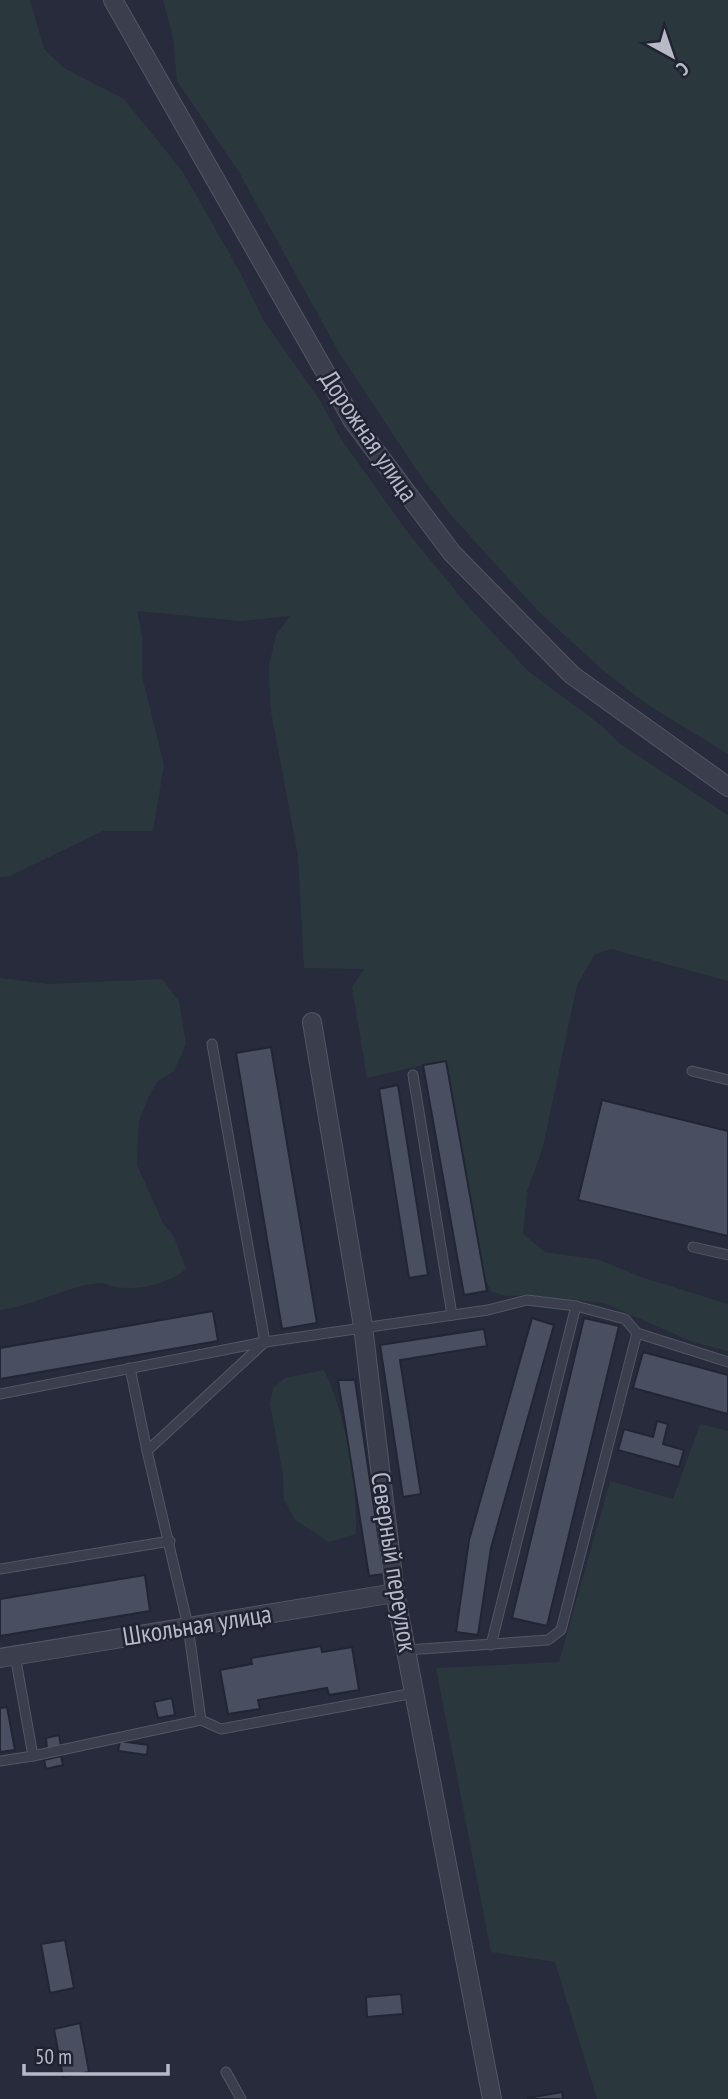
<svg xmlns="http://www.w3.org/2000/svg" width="728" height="2099" viewBox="0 0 728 2099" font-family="'PT Sans Narrow',sans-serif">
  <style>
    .green { fill: #2a383d }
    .building { fill: #494e60; stroke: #222533; stroke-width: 2 }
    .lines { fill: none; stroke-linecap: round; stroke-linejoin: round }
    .lane-casing { stroke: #535664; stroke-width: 11 }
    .street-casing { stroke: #535664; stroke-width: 20 }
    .lane { stroke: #3b3e4c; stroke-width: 9 }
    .street { stroke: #3b3e4c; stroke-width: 18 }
    .labels { text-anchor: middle; stroke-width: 5; stroke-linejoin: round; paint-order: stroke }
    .street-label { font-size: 26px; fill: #b7b9c7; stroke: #202331 }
  </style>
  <rect width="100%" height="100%" fill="#272b3b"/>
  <!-- green -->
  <g class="green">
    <path d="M0,0H30L44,49L64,68L124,99L183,172L240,272L264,321L319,399L343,442L409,534L467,605L528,671L601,725L619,743L728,815V981L611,949L595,954L577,985L543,1147L527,1191L523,1234L545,1252L600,1260L641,1277L728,1304V1351L693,1342L604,1303L530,1295L507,1296L491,1292L484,1276L423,1065L367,1078L352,987L364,969L304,968L298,856L270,706L269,665L276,635L290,616L241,621L137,611L142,637V676L164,765L153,831H103L10,876L0,877Z"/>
    <path d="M163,0H728V754L648,705L606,673L537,610L451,515L417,471L340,354L239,172L177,81L173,38Z"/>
    <path d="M0,978L48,984L162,979L179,1001L186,1044L174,1071L158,1081L150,1094L139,1120L137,1165L163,1223L174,1237L186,1269C169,1284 137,1291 115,1287C109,1286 104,1282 99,1283C67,1286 34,1306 0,1310Z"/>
    <path d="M324,1370C347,1419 357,1479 356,1534L329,1542L295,1520L284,1499L283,1474L270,1404L273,1388L285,1378Z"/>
    <path d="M700,1424L728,1431V2099H597L555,1962L491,1952L436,1668L559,1662L610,1481L673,1499Z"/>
  </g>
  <!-- building -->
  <g class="building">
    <path d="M271,1047L317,1323L282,1329L236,1053Z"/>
    <path d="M446,1061L487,1291L464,1295L423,1065Z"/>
    <path d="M398,1085L428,1275L409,1278L379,1089Z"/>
    <path d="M602,1100L728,1131V1236L578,1200Z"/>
    <path d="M213,1311L218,1341L0,1379V1348Z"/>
    <path d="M532,1318L554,1325L491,1548L478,1635L456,1632L469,1540Z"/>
    <path d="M584,1318L619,1326L547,1626L512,1618Z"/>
    <path d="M484,1329L487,1346L400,1360L421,1494L403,1497L380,1345Z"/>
    <path d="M643,1352L728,1375V1414L633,1388Z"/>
    <path d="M338,1380H355L384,1574L369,1576Z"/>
    <path d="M657,1421L668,1424L663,1444L684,1450L679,1467L618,1450L624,1429L653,1437Z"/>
    <path d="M145,1575L150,1611L0,1636V1599Z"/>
    <path d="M321,1646L322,1652L352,1647L359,1690L329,1695L327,1688L258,1700L260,1709L228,1714L220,1670L252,1664L251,1658Z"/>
    <path d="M172,1698L175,1715L158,1718L154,1702Z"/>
    <path d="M7,1707L15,1750L0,1752V1708Z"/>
    <path d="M59,1735L61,1746L47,1749L46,1738Z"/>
    <path d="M120,1741L148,1745L147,1755L118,1751Z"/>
    <path d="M61,1756L63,1765L46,1769L44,1760Z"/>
    <path d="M65,1940L74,1988L50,1993L41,1944Z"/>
    <path d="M401,1994L403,2014L367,2017L366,1997Z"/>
    <path d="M80,2023L89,2072L63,2077L54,2029Z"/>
    <path d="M562,2092L563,2099H528V2098Z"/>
  </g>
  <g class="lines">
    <!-- lane casing -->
    <g class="lane-casing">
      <g id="lane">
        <path d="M212,1044L265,1342L488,1310L527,1300L576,1306L625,1319L637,1333L728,1362"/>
        <path d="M692,1071L728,1080"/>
        <path d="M413,1075L452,1315"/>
        <path d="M693,1247L728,1255"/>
        <path d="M130,1368L147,1451"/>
        <path d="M0,1394L264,1342"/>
        <path d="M0,1569L170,1541"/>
        <path d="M491,1645L576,1306"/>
        <path d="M407,1650L548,1640L561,1630L637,1333"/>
        <path d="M201,1720L188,1626L147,1451L265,1342"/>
        <path d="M33,1756L201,1720L221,1729L414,1693"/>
        <path d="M0,1761L33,1756L15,1655"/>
        <path d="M226,2072L241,2099"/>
      </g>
    </g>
    <!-- street casing -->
    <g class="street-casing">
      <g id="street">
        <path d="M113,0L353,421L452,553L572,675L728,787"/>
        <path d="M312,1022L363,1326L395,1593L492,2099"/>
        <path d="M0,1658L395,1593"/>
      </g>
    </g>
    <!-- lane -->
    <use href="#lane" class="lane"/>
    <!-- street -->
    <use href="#street" class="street"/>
  </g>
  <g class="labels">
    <!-- street labels -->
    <g class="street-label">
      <text transform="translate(369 436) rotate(56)" y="9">Дорожная улица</text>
      <text transform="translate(394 1562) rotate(81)" y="9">Северный переулок</text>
      <text transform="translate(197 1625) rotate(-9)" y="9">Школьная улица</text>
    </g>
  </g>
  <!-- north arrow -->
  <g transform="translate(672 56) rotate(140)" stroke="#202331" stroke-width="5" paint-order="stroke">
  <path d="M0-5L12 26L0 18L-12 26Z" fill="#b7b9c7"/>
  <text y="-10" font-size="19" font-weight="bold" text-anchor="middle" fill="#b7b9c7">С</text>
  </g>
  <!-- scale -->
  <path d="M24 2064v10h144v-10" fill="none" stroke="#b7b9c7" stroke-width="3.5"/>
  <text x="35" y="2064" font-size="21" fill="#b7b9c7" stroke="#202331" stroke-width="5" paint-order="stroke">50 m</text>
</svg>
